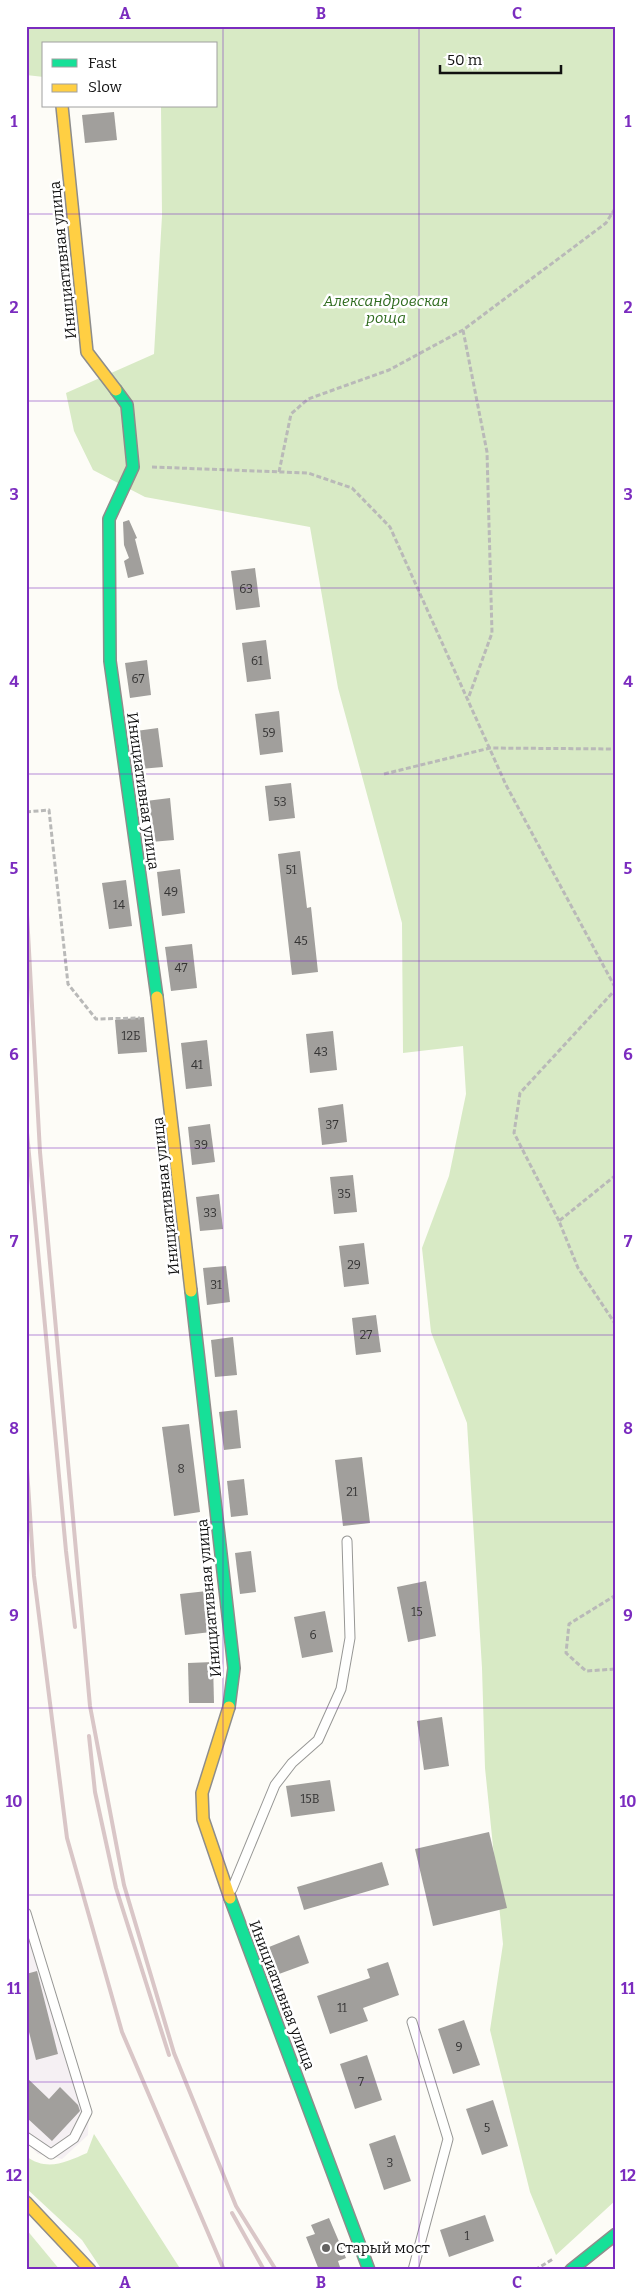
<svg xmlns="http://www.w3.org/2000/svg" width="642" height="2296" viewBox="0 0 642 2296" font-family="Bitter,serif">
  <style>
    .industrial { fill: #f5f0f3 }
    .forest { fill: #d8eac5 }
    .building { fill: #a19f9c }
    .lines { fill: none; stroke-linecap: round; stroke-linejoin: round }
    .lane-casing { stroke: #979795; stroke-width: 11 }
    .fast-casing { stroke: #8e8d8b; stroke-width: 14 }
    .slow-casing { stroke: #8e8d8b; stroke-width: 14 }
    .path { stroke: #b9b9b8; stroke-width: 3; stroke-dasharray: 5 2.5; stroke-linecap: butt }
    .lane { stroke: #fffffe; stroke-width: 9 }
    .fast { stroke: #16e098; stroke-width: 11 }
    .slow { stroke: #ffcf43; stroke-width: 11 }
    .rail { stroke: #d9c6c7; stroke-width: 4 }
    .grid { fill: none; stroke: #7b2cbf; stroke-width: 1; stroke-opacity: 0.55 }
    .poi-dot { fill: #646362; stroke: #fff; stroke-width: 2 }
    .labels { text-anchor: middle; stroke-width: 5; stroke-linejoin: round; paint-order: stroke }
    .number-label { font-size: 12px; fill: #353434 }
    .street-label { font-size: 15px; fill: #111; stroke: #fff }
    .park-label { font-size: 15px; font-style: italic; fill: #2f6b1f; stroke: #fff }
    .poi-label { font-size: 15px; fill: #111; stroke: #fff; text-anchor: start }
    .neatline { fill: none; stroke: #7b2cbf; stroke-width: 2 }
    .grid-label { font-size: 16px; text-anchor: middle; font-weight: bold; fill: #7b2cbf }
  </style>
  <rect width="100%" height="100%" fill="#fdfcf7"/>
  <!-- industrial -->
  <path class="industrial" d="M26,1908L70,2065L89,2108L88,2135L62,2159L38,2154L26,2142Z"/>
  <!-- forest -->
  <g class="forest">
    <path d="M26,26H616V2200L556,2255L530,2192L490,2030L503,1944L485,1768L482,1668L467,1423L431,1332L422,1248L449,1176L466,1094L463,1046L403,1053L402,923L338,688L310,527L145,497L93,470L74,431L66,393L154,354L162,216L161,106H216V44H44V77L26,75Z"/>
    <path d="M94,2134L181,2270H102L82,2240L26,2188V2156C47,2172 66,2162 87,2153Z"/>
    <path d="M26,2229L60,2270H26Z"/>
  </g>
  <!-- building -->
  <g class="building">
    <path d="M114,112L117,140L85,143L82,115Z"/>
    <path d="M129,520L137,538L135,539L144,574L128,578L124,561L129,558L124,545L123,522Z"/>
    <path d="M255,568L260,607L236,610L231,571Z"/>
    <path d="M266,640L271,679L247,682L242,643Z"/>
    <path d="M147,660L151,695L130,698L125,663Z"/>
    <path d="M279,711L283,752L260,755L255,714Z"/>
    <path d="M158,728L163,767L140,769L136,731Z"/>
    <path d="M291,783L295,818L269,821L265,786Z"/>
    <path d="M170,798L174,840L151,842L146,801Z"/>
    <path d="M300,851L307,908L311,907L318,972L292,975L278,854Z"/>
    <path d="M180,869L185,913L162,916L157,872Z"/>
    <path d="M126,880L132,926L109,929L102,883Z"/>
    <path d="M192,944L197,988L171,991L165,947Z"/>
    <path d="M144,1017L147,1052L118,1054L115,1020Z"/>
    <path d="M333,1031L337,1070L310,1073L306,1034Z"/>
    <path d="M207,1040L212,1086L186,1089L181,1043Z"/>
    <path d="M343,1104L347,1142L322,1145L318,1108Z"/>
    <path d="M210,1124L215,1162L192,1165L188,1127Z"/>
    <path d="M353,1175L357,1212L334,1214L330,1177Z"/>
    <path d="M219,1194L223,1229L200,1231L196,1197Z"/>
    <path d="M364,1243L369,1284L344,1287L339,1246Z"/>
    <path d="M226,1266L230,1302L207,1305L203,1268Z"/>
    <path d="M376,1315L381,1352L356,1355L352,1318Z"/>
    <path d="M233,1337L237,1375L215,1377L211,1340Z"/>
    <path d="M237,1410L241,1448L224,1450L219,1412Z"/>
    <path d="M189,1424L200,1512L174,1516L162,1427Z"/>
    <path d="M362,1457L370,1523L343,1526L335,1460Z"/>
    <path d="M244,1479L248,1515L231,1517L227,1481Z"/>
    <path d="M251,1551L256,1592L240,1594L235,1553Z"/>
    <path d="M426,1581L436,1636L408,1642L397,1587Z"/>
    <path d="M207,1591L211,1632L185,1635L180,1594Z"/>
    <path d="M325,1611L333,1652L302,1658L294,1617Z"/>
    <path d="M213,1662L214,1703H189L188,1663Z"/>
    <path d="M442,1717L449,1766L424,1770L417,1721Z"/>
    <path d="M330,1780L335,1811L291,1817L286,1786Z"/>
    <path d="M489,1832L507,1908L433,1926L415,1849Z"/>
    <path d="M382,1862L389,1885L304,1910L297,1887Z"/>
    <path d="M299,1935L309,1963L279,1974L269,1947Z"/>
    <path d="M388,1962L399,1995L363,2008L368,2021L330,2034L317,1996L370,1978L367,1969Z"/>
    <path d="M37,1971L58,2054L36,2060L29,2032L26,2033V1974Z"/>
    <path d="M464,2020L480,2065L453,2074L438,2029Z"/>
    <path d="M367,2055L382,2100L355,2109L340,2064Z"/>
    <path d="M26,2077L49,2099L60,2087L78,2105L80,2111L52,2141L26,2117Z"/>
    <path d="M493,2100L508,2146L482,2155L466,2109Z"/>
    <path d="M395,2135L411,2181L384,2190L369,2144Z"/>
    <path d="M485,2215L494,2241L449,2257L440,2230Z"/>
    <path d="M329,2218L346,2258L338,2261L341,2270H319L306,2237L315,2234L311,2225Z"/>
  </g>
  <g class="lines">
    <!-- lane casing -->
    <g class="lane-casing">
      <g id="lane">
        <path d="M232,1889L275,1785L292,1763L318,1740L341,1689L350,1638L347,1541"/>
        <path d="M26,1913L87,2112L74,2138L51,2154L26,2137"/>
        <path d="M412,2022L448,2139L413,2270"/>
      </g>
    </g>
    <!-- fast casing -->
    <g class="fast-casing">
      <g id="fast">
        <path d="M116,390L127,405L133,467L109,519L110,661L157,997"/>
        <path d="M191,1291L234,1668L229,1707"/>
        <path d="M230,1898L369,2270"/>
        <path d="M571,2270L616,2234"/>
      </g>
    </g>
    <!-- slow casing -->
    <g class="slow-casing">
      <g id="slow">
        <path d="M62,106L87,352L116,390"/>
        <path d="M157,997L191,1291"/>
        <path d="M229,1707L202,1793L203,1819L230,1898"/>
        <path d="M26,2202L90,2270"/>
      </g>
    </g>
    <!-- path -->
    <g class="path">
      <path d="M463,330L487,452L492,633L468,699"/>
      <path d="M152,467L308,473L352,488L390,527L506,785L616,989"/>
      <path d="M279,472L291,414L308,399L389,370L463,330L606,223L616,207"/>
      <path d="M384,774L490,748L616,749"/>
      <path d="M26,812L49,810L68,984L96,1019L140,1018"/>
      <path d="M616,1175L559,1221L578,1268L616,1325"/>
      <path d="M559,1221L514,1133L520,1093L616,989"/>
      <path d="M616,1595L569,1624L566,1653L586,1671L616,1669"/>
      <path d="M535,2270L553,2259"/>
    </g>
    <!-- lane -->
    <use href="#lane" class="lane"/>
    <!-- fast -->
    <use href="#fast" class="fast"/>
    <!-- slow -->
    <use href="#slow" class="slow"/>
    <!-- rail -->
    <g class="rail">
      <path d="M26,896L40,1152L90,1706L124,1885L174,2053L236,2206L276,2270"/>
      <path d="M26,1122L66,1551L75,1627"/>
      <path d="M26,1453L34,1576L67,1838L122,2032L224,2270"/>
      <path d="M89,1736L95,1792L116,1888L169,2055"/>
      <path d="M232,2213L264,2270"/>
    </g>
  </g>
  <!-- grid -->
  <path class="grid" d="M223,26V2270M419,26V2270M26,214H616M26,401H616M26,588H616M26,774H616M26,961H616M26,1148H616M26,1335H616M26,1522H616M26,1708H616M26,1895H616M26,2082H616"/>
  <!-- markers -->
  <circle class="poi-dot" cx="326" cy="2248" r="5"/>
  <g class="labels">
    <!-- number labels -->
    <g class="number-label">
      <text x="246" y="593">63</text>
      <text x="257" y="665">61</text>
      <text x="138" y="683">67</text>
      <text x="269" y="737">59</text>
      <text x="280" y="806">53</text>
      <text x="291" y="874">51</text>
      <text x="171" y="896">49</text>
      <text x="119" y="909">14</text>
      <text x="301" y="945">45</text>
      <text x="181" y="972">47</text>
      <text x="131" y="1040">12Б</text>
      <text x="321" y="1056">43</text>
      <text x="197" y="1069">41</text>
      <text x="332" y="1129">37</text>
      <text x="201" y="1149">39</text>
      <text x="344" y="1198">35</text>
      <text x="210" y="1217">33</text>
      <text x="354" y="1269">29</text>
      <text x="216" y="1289">31</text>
      <text x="366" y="1339">27</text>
      <text x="181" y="1473">8</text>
      <text x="352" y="1496">21</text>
      <text x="417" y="1616">15</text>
      <text x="313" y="1639">6</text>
      <text x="310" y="1803">15В</text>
      <text x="342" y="2012">11</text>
      <text x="459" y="2051">9</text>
      <text x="361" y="2086">7</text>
      <text x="487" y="2132">5</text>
      <text x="390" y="2167">3</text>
      <text x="467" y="2240">1</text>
    </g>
    <!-- street labels -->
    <g class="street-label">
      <text transform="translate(63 260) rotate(-96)" y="5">Инициативная улица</text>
      <text transform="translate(143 791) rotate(82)" y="5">Инициативная улица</text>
      <text transform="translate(166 1196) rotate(-96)" y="5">Инициативная улица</text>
      <text transform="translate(209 1598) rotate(-95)" y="5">Инициативная улица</text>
      <text transform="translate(282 1995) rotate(69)" y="5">Инициативная улица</text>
    </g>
    <!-- park labels -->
    <g class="park-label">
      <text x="386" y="306">Александровская<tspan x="386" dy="17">роща</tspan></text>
    </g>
    <!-- poi labels -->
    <g class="poi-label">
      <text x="336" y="2253">Старый мост</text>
    </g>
  </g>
  <!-- border -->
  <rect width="642" height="2296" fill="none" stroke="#ffffff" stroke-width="55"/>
  <!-- legend -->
  <rect x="42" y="42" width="175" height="65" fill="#ffffff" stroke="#a0a0a0"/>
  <rect x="52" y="59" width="25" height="8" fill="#16e098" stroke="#a0a0a0"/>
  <text x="88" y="68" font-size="15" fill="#111111">Fast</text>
  <rect x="52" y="84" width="25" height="8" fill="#ffcf43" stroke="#a0a0a0"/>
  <text x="88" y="92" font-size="15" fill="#111111">Slow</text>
  <!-- scale -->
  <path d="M440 65v8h121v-8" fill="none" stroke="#111111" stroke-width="2.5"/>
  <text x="447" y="65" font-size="15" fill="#111111" stroke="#ffffff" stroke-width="4" paint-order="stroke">50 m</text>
  <rect x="28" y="28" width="586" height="2240" class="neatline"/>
  <g class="grid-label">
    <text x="125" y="19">A</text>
    <text x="321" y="19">B</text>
    <text x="517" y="19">C</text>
    <text x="14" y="127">1</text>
    <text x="628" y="127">1</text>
    <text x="14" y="313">2</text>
    <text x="628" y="313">2</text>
    <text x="14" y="500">3</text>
    <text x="628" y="500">3</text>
    <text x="14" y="687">4</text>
    <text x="628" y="687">4</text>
    <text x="14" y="874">5</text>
    <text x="628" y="874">5</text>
    <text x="14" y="1060">6</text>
    <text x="628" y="1060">6</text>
    <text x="14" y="1247">7</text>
    <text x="628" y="1247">7</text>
    <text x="14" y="1434">8</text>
    <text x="628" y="1434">8</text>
    <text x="14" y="1621">9</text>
    <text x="628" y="1621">9</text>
    <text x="14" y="1807">10</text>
    <text x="628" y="1807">10</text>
    <text x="14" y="1994">11</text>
    <text x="628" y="1994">11</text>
    <text x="14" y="2181">12</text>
    <text x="628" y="2181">12</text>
    <text x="125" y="2288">A</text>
    <text x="321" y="2288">B</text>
    <text x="517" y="2288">C</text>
  </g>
</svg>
